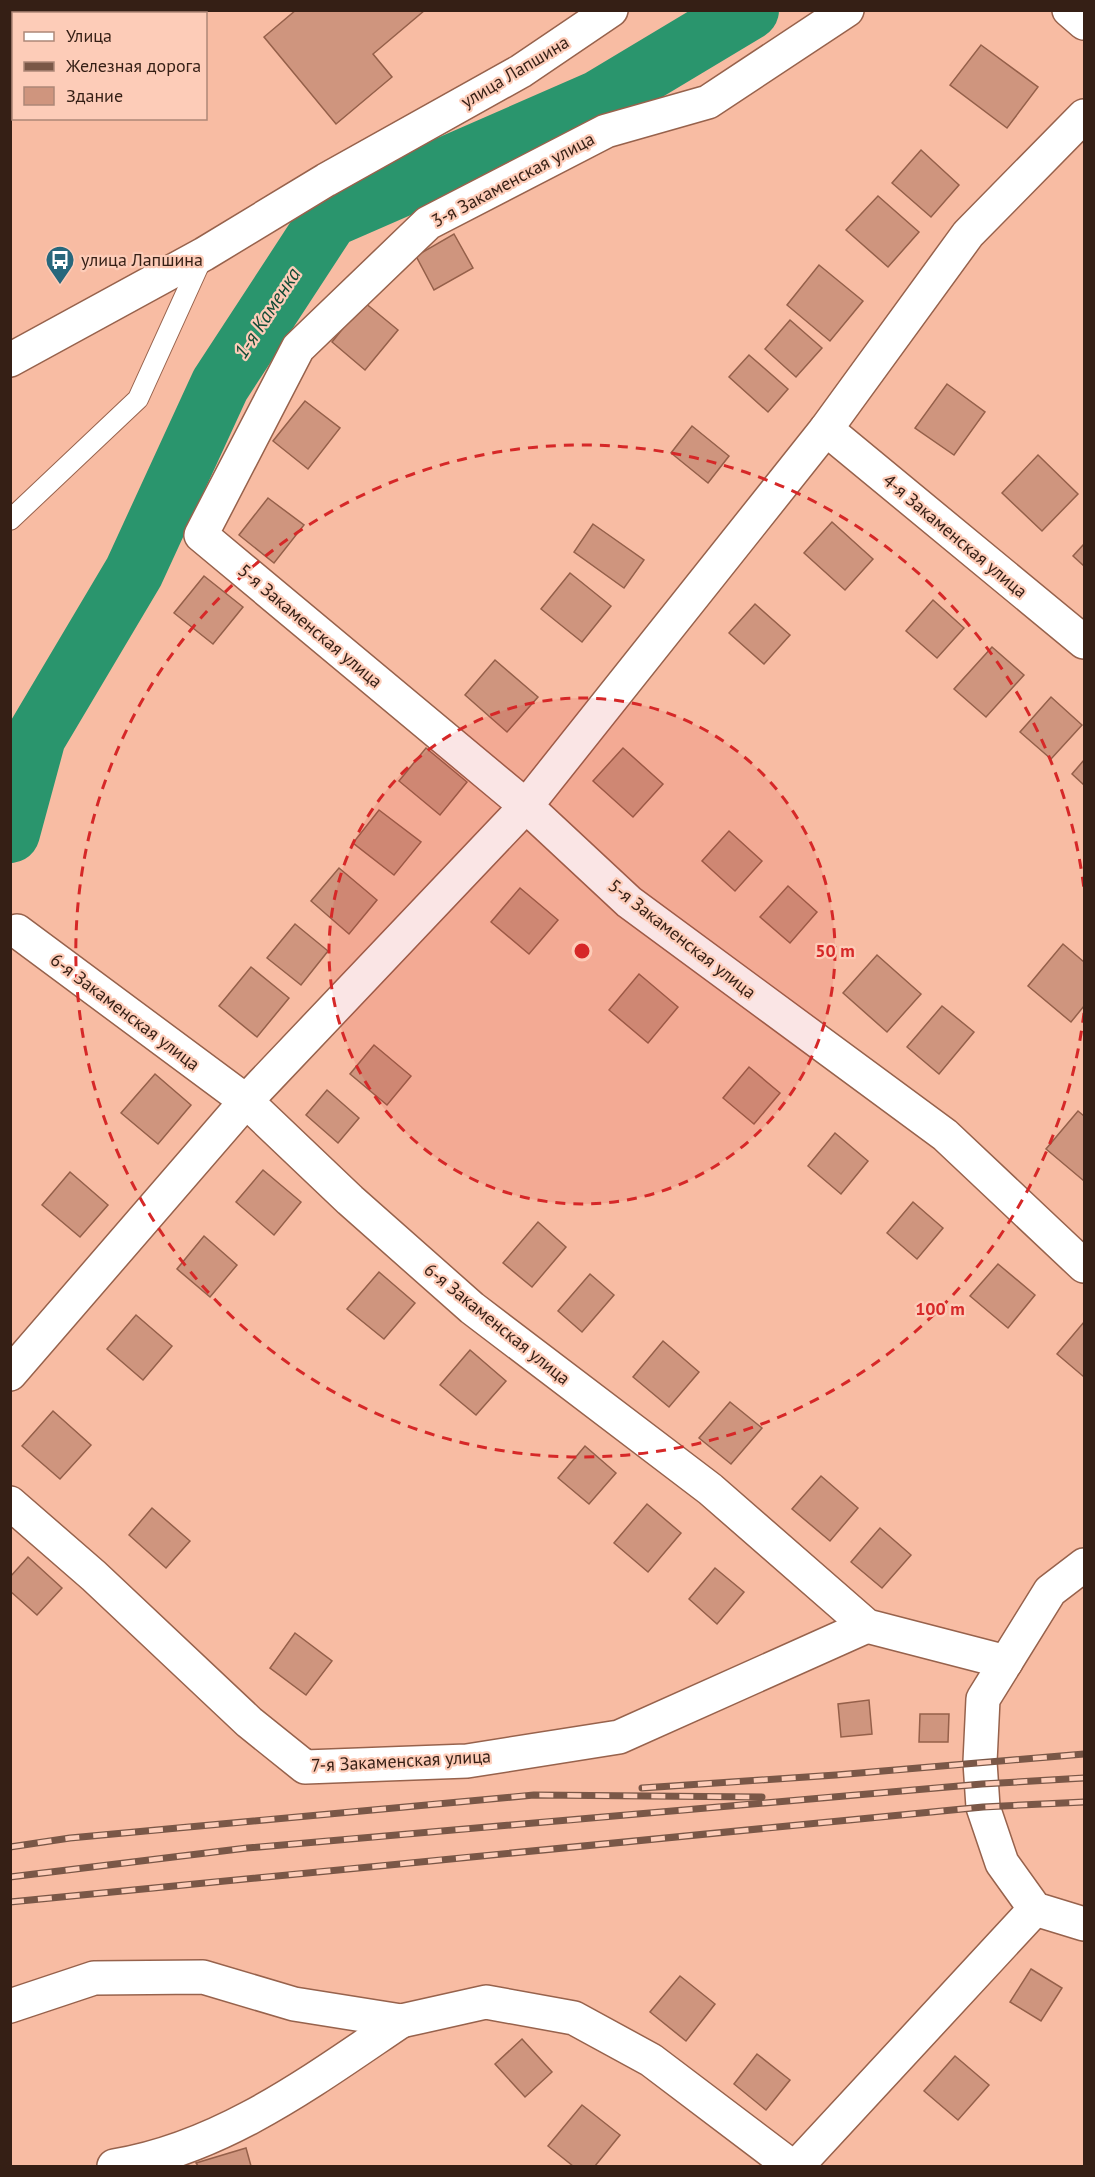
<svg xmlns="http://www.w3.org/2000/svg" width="1095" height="2177" viewBox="0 0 1095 2177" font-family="'PT Sans',sans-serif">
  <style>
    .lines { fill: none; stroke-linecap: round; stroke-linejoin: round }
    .river { stroke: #2a956d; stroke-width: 60 }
    .building { fill: #cf957e; stroke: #95604a; stroke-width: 1.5 }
    .lane-casing { stroke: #97624c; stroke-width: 22 }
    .street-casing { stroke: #97624c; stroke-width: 36 }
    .secondary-casing { stroke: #97624c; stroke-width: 36 }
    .lane { stroke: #fff; stroke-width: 20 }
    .street { stroke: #fff; stroke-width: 33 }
    .secondary { stroke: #fff; stroke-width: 33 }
    .rail-casing { stroke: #7a5747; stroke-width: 7 }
    .rail { stroke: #fdccb8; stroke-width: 4.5; stroke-dasharray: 14; stroke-linecap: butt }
    .ring { fill: none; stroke: #d62828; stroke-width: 3; stroke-dasharray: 10 8 }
    .labels { text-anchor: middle; stroke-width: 4.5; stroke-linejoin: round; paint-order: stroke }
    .street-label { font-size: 18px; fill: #351f15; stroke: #fdccb8 }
    .poi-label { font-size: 18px; fill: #351f15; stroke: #fdccb8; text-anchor: start }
    .water-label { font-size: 20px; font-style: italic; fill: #114a34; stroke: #fdccb8 }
    .centre { fill: #d62828; stroke: #fdccb8; stroke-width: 3 }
    .ring-label { font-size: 18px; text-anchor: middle; font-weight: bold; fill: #d62828; stroke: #fdccb8; stroke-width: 4.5; stroke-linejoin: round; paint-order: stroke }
  </style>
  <rect width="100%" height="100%" fill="#f8bca3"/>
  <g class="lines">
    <!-- river -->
    <path class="river" d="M10,833L36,737L134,572L220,385L329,218L599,100L749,10"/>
  </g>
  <!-- building -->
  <g class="building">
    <path d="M296,10H425L373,54L392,77L336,124L264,37Z"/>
    <path d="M981,45L1038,87L1007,128L950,85Z"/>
    <path d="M921,150L959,185L931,217L892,183Z"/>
    <path d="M878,196L919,232L888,267L846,230Z"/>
    <path d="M454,234L473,268L434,290L416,256Z"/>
    <path d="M819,265L863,301L830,341L787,305Z"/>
    <path d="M364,302L398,330L365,370L332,342Z"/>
    <path d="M790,320L822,348L796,377L765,349Z"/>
    <path d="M749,355L788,389L768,412L729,377Z"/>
    <path d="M947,384L985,412L954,455L915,428Z"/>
    <path d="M305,401L340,428L308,469L273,441Z"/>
    <path d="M692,426L729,456L708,483L671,453Z"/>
    <path d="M1038,455L1078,494L1042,531L1002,493Z"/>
    <path d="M268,498L304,525L274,563L239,535Z"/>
    <path d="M832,522L873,559L845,590L804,553Z"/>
    <path d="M593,524L644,560L624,588L574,552Z"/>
    <path d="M1084,544V566L1073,556Z"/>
    <path d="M570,573L611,606L582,642L541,609Z"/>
    <path d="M204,576L243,607L213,644L174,613Z"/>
    <path d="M933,600L964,628L937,658L906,631Z"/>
    <path d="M755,604L790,635L764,664L729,633Z"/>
    <path d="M992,647L1024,675L986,717L954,689Z"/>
    <path d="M495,660L538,697L507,732L465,695Z"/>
    <path d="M1051,697L1082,725L1051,759L1020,732Z"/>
    <path d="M426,748L467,782L440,815L399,781Z"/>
    <path d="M623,748L663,784L633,817L593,781Z"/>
    <path d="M1084,760V785L1072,774Z"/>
    <path d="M379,810L421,842L394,875L353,843Z"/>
    <path d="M729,831L762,861L735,891L702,861Z"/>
    <path d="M339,868L377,900L349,934L311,901Z"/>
    <path d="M788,886L817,912L790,943L760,917Z"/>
    <path d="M520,888L558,920L529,954L491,922Z"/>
    <path d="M295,924L328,951L301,985L267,958Z"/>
    <path d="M1063,944L1084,962V1006L1071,1022L1028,986Z"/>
    <path d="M877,955L921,994L887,1032L843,993Z"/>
    <path d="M251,967L289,998L257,1037L219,1006Z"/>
    <path d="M639,974L678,1007L648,1043L609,1010Z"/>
    <path d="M942,1006L974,1032L939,1074L907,1047Z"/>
    <path d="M374,1045L411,1076L387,1105L350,1074Z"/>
    <path d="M749,1067L780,1093L754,1124L723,1098Z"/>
    <path d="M155,1074L191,1105L158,1144L121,1113Z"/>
    <path d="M327,1090L359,1118L338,1143L306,1115Z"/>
    <path d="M1078,1111L1084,1116V1181L1046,1149Z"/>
    <path d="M835,1133L868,1161L841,1194L808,1166Z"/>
    <path d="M263,1170L301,1202L274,1235L236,1202Z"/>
    <path d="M70,1172L108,1205L80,1237L42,1205Z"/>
    <path d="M913,1202L943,1228L917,1259L887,1233Z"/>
    <path d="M538,1222L566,1247L532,1287L503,1263Z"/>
    <path d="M204,1236L237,1265L210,1297L177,1269Z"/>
    <path d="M998,1264L1035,1295L1008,1328L970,1296Z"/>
    <path d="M379,1272L415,1303L384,1339L347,1309Z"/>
    <path d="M590,1274L614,1295L582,1332L558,1311Z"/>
    <path d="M136,1315L172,1346L143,1380L107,1349Z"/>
    <path d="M1084,1322V1377L1057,1354Z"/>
    <path d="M663,1341L699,1372L669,1407L633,1377Z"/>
    <path d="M470,1350L506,1381L476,1415L440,1385Z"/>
    <path d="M730,1402L762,1428L731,1464L699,1438Z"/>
    <path d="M53,1411L91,1445L60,1479L22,1446Z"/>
    <path d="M585,1446L616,1473L589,1504L558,1478Z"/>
    <path d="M821,1476L858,1508L830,1541L792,1509Z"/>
    <path d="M647,1504L681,1533L648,1572L614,1543Z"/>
    <path d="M152,1508L190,1541L166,1568L129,1535Z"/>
    <path d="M880,1528L911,1555L882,1588L851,1562Z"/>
    <path d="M28,1557L62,1588L37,1615L10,1591V1577Z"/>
    <path d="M715,1568L744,1592L717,1624L689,1599Z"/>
    <path d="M295,1633L332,1661L306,1695L270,1668Z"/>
    <path d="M869,1700L872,1734L841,1737L838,1704Z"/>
    <path d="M920,1714H949L948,1742H919Z"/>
    <path d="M1031,1969L1062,1988L1041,2021L1010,2002Z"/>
    <path d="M680,1976L715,2004L686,2041L650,2012Z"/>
    <path d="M522,2039L552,2072L525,2097L495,2064Z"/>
    <path d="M757,2054L790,2080L766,2110L734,2084Z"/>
    <path d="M955,2056L989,2085L958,2120L924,2091Z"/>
    <path d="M582,2105L620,2135L595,2166H573L548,2146Z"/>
    <path d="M246,2148L251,2166H198L196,2163Z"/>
  </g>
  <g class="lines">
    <!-- lane casing -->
    <g class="lane-casing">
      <path id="lane" d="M10,520L138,399L203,256"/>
    </g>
    <!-- street casing -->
    <g class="street-casing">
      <g id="street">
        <path d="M847,10L708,102L606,131L428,223L298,348L201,535L526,806L629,902L945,1135L1084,1266"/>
        <path d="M826,429L1084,642"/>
        <path d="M17,931L246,1101L350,1200L472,1308L710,1489L867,1626L1006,1662"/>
        <path d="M10,1374L246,1101L526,806L826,429L968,234L1084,116"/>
        <path d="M10,1503L94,1576L249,1722L305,1767L467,1761L619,1737L867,1626"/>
        <path d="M10,2006L94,1978L203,1977L294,2004L401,2021L486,2002L574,2018L651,2060L791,2166"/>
        <path d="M114,2166C223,2148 312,2081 401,2021"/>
        <path d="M797,2166L1035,1909"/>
      </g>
    </g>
    <!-- secondary casing -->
    <g class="secondary-casing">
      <g id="secondary">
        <path d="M1069,10L1084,23"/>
        <path d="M10,360L204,254L326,180L521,71L611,10"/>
        <path d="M1084,1565L1050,1591L983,1699L980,1762L983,1807L1002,1863L1035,1909L1084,1924"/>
      </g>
    </g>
    <!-- lane -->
    <use href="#lane" class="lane"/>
    <!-- street -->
    <use href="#street" class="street"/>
    <!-- secondary -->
    <use href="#secondary" class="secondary"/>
    <!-- rail casing -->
    <g class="rail-casing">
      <g id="rail">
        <path d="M642,1788L836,1775L1084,1754"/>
        <path d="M10,1847L70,1838L534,1795L762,1797"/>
        <path d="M10,1877L247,1848L982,1784L1084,1778"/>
        <path d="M10,1902L983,1807L1084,1802"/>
      </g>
    </g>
    <!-- rail -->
    <use href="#rail" class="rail"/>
  </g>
  <!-- distance rings -->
  <circle cx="582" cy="951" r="253" fill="#d62828" fill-opacity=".12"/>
  <g class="ring">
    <circle cx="582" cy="951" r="253"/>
    <path d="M1084 1013A506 506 0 1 1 1084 889"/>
  </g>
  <!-- icons -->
  <defs>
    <g id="bus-pin" transform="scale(1.5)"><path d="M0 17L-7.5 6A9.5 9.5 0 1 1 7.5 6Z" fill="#27677c" stroke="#fdccb8"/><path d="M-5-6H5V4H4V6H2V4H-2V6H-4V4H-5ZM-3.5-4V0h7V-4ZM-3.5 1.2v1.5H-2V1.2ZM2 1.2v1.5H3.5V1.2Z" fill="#fff"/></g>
  </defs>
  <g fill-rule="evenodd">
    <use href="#bus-pin" x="60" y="260"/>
  </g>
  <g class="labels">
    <!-- street labels -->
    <g class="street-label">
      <text transform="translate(515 72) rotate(-31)" y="6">улица Лапшина</text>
      <text transform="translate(513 180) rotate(-28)" y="6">3-я Закаменская улица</text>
      <text transform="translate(955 536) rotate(40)" y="6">4-я Закаменская улица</text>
      <text transform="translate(310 626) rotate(40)" y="6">5-я Закаменская улица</text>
      <text transform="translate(682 939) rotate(38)" y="6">5-я Закаменская улица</text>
      <text transform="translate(125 1012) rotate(37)" y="6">6-я Закаменская улица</text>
      <text transform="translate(497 1324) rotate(39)" y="6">6-я Закаменская улица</text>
      <text transform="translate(401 1761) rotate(-3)" y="6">7-я Закаменская улица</text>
    </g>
    <!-- poi labels -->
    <g class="poi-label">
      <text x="81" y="266">улица Лапшина</text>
    </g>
    <!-- water labels -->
    <g class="water-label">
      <text transform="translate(267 313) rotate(-57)" y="7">1-я Каменка</text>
    </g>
  </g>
  <circle cx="582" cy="951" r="9" class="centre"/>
  <g class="ring-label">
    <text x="835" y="957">50 m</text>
    <text x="940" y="1315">100 m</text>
  </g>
  <!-- border -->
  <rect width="1095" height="2177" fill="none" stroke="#351f15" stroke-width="24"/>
  <!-- legend -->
  <rect x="12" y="12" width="195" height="108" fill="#fdccb8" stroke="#ad8777" stroke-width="1.5"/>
  <rect x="24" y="32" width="30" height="9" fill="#ffffff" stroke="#ad8777" stroke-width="1.5"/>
  <text x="66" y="42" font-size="18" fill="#351f15">Улица</text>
  <rect x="24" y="62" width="30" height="9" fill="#7a5747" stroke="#ad8777" stroke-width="1.5"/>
  <text x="66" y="72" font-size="18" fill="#351f15">Железная дорога</text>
  <rect x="24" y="87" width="30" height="18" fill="#cf957e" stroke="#ad8777" stroke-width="1.5"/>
  <text x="66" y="102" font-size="18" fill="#351f15">Здание</text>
</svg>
